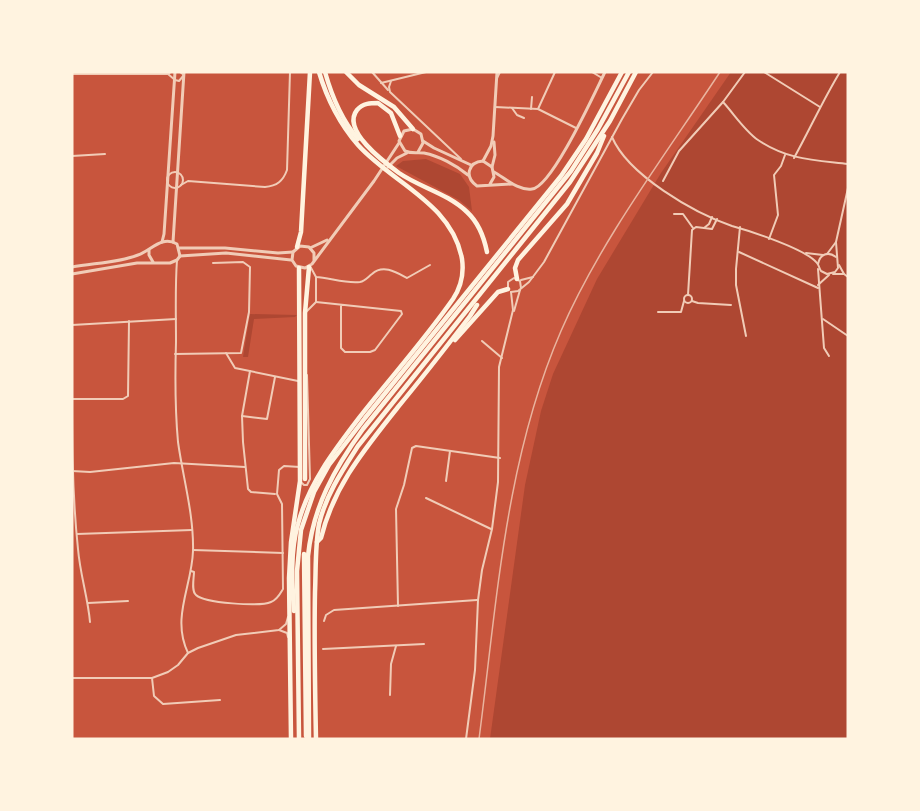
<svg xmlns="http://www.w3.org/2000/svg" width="920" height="811" viewBox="0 0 920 811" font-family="'Exo 2',sans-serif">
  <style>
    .green { fill: #ae4732 }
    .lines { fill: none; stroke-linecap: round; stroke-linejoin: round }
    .minor { stroke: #f1ccb7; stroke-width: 2 }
    .tertiary { stroke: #f1ccb7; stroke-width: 3 }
    .trunk { stroke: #fff3e0; stroke-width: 4.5 }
    .motorway { stroke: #fff3e0; stroke-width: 4.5 }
    .rail { stroke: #e9b49f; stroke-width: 1.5 }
  </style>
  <rect width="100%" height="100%" fill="#c8553d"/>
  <!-- green -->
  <g class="green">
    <path d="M731,72H848V739H490L525,485L541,411L553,374L597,279L661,173Z"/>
    <path d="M426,159L460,174L469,187L472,211L459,200L396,166L403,161Z"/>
    <path d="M250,314L297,315L295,317L254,319L248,357H243Z"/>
  </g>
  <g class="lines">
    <!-- minor -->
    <g class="minor">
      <path d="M372,72L388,90"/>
      <path d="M592,72L602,78"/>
      <path d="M764,72L820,107"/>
      <path d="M72,74H168L171,72"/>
      <path d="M168,74L175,80L179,81L184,75L180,72"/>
      <path d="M497,78L500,72"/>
      <path d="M391,81L389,87L390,92L461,159"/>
      <path d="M381,83L426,72"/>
      <path d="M723,102C734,114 745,131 758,140C788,160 814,160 848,164"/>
      <path d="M495,107L538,109L576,128"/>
      <path d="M512,108L517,115L524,118"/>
      <path d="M531,109L532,97"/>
      <path d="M538,109L555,72"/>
      <path d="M612,137C628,175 694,213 732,226C750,231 806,249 817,263C819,265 819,268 821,271L827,274L835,272L838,268L836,242L848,188"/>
      <path d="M72,156L105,154"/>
      <path d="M794,158C810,129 823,100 840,72"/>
      <circle cx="175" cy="180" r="8"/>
      <path d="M663,181L679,151L723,102L745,72"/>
      <path d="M181,185L188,181L265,187C277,186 283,181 287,170L290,72"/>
      <path d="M674,214H683L693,228"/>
      <path d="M712,217L709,224L704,228L712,229L717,219"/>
      <path d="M740,227L736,269V285L746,336"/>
      <path d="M769,239L778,215L774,175L781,166L785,155"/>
      <path d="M739,252L818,288"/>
      <path d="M806,253L823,255"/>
      <path d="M827,254L836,242"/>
      <path d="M177,260C175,287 176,315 176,342C175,375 175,409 178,442C183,478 194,515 193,551C192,586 171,618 188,653"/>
      <path d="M818,264C820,254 828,251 836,257"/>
      <path d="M839,265L844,274L848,277"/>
      <path d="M310,266L316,277C330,278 347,284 360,282C365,281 368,277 372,274C383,264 396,272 407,278L430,265"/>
      <path d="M818,269L824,348L829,356"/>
      <path d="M833,274H844"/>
      <path d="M521,280L533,277"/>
      <path d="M818,285L829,275"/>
      <path d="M508,288V282L514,278L520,281L521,288"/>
      <path d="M511,292L518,291L529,282L544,262L622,119L639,90L653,72"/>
      <path d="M688,295L692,230L696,227L704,228"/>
      <circle cx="688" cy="299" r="4"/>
      <path d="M692,301L698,303L731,305"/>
      <path d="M316,302L401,311L402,314L375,350L370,352H345L341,348V306"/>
      <path d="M514,311L520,290"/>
      <path d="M306,312L316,302V277"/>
      <path d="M658,312H681L684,301"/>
      <path d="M823,319L848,336"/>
      <path d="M72,325L176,319"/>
      <path d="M482,341L502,358"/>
      <path d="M72,350C72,416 71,483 78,549C80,574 88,598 90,622"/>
      <path d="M226,353L235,368L298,381"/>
      <path d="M175,354L241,353L249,312L250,267L243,262L213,263"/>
      <path d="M250,371L242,416L243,442L248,489L251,492L275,494"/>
      <path d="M72,399H123L128,396L129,321"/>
      <path d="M242,416L267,419L275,377"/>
      <path d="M72,471L90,472L174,463L245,467"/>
      <path d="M446,481L450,451"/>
      <path d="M302,483L304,485H307L310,479L307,375"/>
      <path d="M426,498L491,529"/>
      <path d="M77,534L192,530"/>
      <path d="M193,550L283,553"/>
      <path d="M191,571L194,572C194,578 191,591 196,595C204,603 260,607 271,602C277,600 280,594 283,589L282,504L277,494L279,470L284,466L300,467"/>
      <path d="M88,603L128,601"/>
      <path d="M398,606L396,509L404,485L412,448L416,446L500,458"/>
      <path d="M324,621L326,615L334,610L477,600"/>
      <path d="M279,630L287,633L288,637"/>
      <path d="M323,649L424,644"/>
      <path d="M72,678H152L168,672L178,665L188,653L198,648L236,635L279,630L286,624L288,617"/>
      <path d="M152,678L154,696L163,704L220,700"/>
      <path d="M390,695L391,664L396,646"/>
      <path d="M466,739L475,670L478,600L482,570L492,529L498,482L499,367L513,310L511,292"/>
    </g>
    <!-- tertiary -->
    <g class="tertiary">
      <path d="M423,141L434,148L471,165"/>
      <path d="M418,152L423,143L421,134L413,129L404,131L399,141L405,151C412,154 417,152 424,153C439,156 456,165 468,175"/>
      <path d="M483,161L491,146L493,136L497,72"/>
      <path d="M388,167L397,158L407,153"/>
      <path d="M492,167L495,155L494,142"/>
      <path d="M494,172C505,178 518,191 532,189C552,187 595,92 605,72"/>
      <path d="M490,184L494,177L492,167L483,161C468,162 464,177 477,186L512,184"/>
      <path d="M162,242L164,234L175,72"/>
      <path d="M173,242L184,72"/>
      <path d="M179,248H225L278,253L293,252"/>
      <path d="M310,248L327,240"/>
      <path d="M149,250V255L153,262"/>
      <path d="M180,256L226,253L291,260"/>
      <path d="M314,261V253L309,247L300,246L293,252L292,260L296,266L305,268L312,264L374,181L399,143"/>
      <path d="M72,267C93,263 118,263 138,255C151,251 161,235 177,244L180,256"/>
      <path d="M72,274L137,263H170L177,260L180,256"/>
    </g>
    <!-- trunk -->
    <g class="trunk">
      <path d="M325,72C332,97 341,119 358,139"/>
      <path d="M346,72L359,85L394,107L413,129"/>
      <path d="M400,136L391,113L378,103C371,103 363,103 357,110C341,130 384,162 399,173C421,188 447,193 467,212C479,223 484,237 487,252"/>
      <path d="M297,247L301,232L310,72"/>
    </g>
    <!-- motorway -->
    <g class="motorway">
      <path d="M517,279L515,268L518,260L567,204L597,153L604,136"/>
      <path d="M455,340L498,292L508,289"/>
      <path d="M305,479V313L309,267"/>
      <path d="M317,542L321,538C334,485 365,449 398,407C423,377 447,346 470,316L477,305"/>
      <path d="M304,554L306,736"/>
      <path d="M294,611C292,582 290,552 298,524C309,482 336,448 362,414C392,376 425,339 453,299C461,287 464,273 462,259C452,203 392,183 358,145C340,124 327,99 319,72"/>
      <path d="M291,739L289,578L291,542L300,481L299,268"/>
      <path d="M299,739L297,571L301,530L314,492L329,465L365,418L561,176L586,139L622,72"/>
      <path d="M309,739L308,556C313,507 334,469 363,429L571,171L598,129L629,72"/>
      <path d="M316,739C315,690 314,641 315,592C316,570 315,546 319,524C326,495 342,471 358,446L570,182L610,121L636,72"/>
    </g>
    <!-- rail -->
    <path class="rail" d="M479,739C497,602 505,460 561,331C600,241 666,154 720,72"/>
  </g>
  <!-- border -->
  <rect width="920" height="811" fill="none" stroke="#fff3e0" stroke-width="147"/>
</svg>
